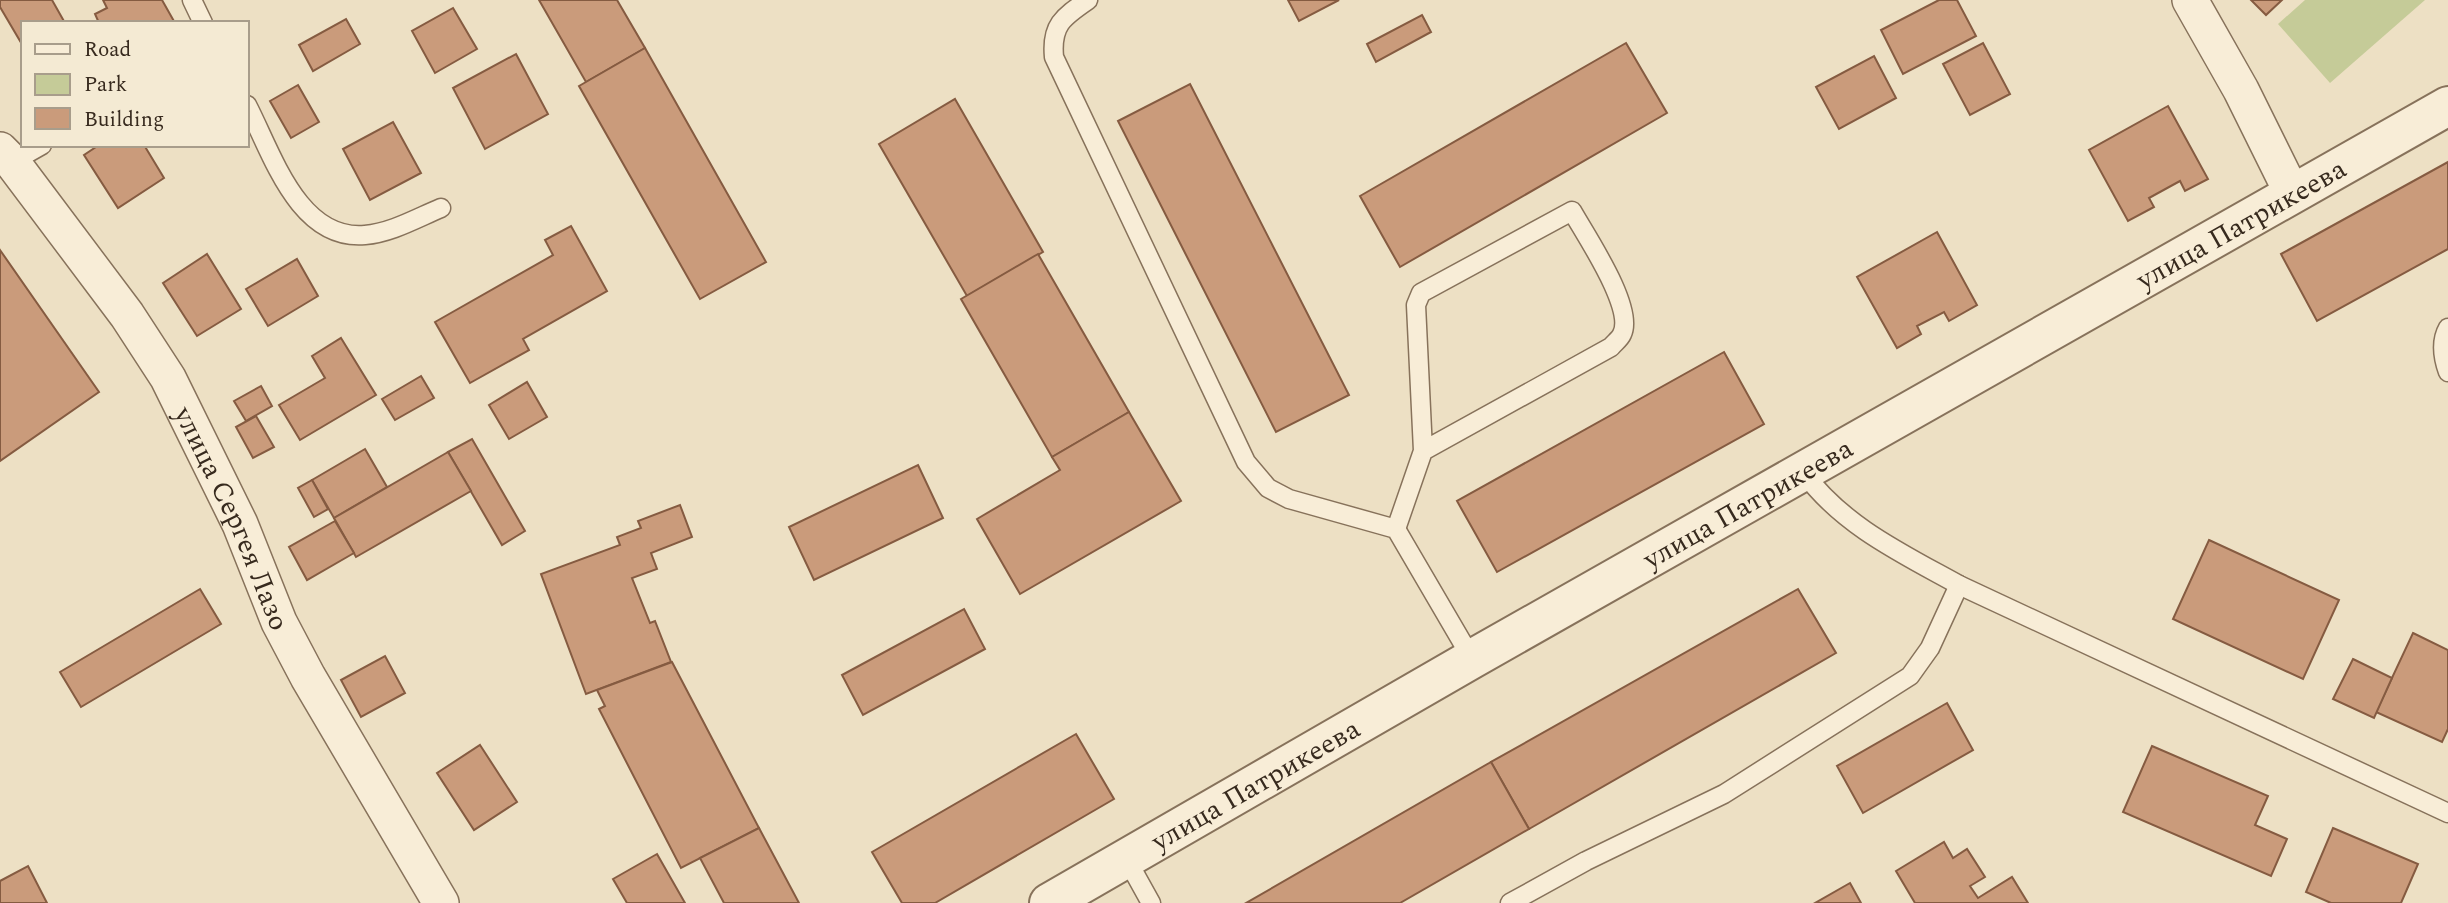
<svg xmlns="http://www.w3.org/2000/svg" width="2448" height="903" viewBox="0 0 2448 903" font-family="Spectral,serif">
  <style>
    .green { fill: #c5cb98 }
    .building { fill: #ca9b7b; stroke: #855b41; stroke-width: 2 }
    .lines { fill: none; stroke-linecap: round; stroke-linejoin: round }
    .service-casing { stroke: #87725b; stroke-width: 21 }
    .minor-casing { stroke: #87725b; stroke-width: 38 }
    .tertiary-casing { stroke: #87725b; stroke-width: 42 }
    .service { stroke: #f8edd7; stroke-width: 18 }
    .minor { stroke: #f8edd7; stroke-width: 35 }
    .tertiary { stroke: #f8edd7; stroke-width: 38 }
    .labels { text-anchor: middle; stroke-width: 5; stroke-linejoin: round; paint-order: stroke }
    .street-label { font-size: 28px; fill: #372a1e; stroke: #f4ead3 }
  </style>
  <rect width="100%" height="100%" fill="#ede0c4"/>
  <!-- green -->
  <path class="green" d="M2305,0H2425L2330,83L2278,24Z"/>
  <!-- building -->
  <g class="building">
    <path d="M0,0H52L65,23H23V46L0,7Z"/>
    <path d="M103,0H162L175,23H99L95,14L107,8Z"/>
    <path d="M539,0H617L645,48L586,82Z"/>
    <path d="M1288,0H1339L1299,21Z"/>
    <path d="M1939,0H1957L1976,36L1903,74L1881,30Z"/>
    <path d="M2251,0H2282L2266,15Z"/>
    <path d="M453,8L477,49L435,73L412,31Z"/>
    <path d="M1422,15L1431,32L1376,62L1367,44Z"/>
    <path d="M346,19L360,44L313,71L299,45Z"/>
    <path d="M1626,43L1667,113L1400,267L1360,196Z"/>
    <path d="M1983,43L2010,94L1970,115L1943,64Z"/>
    <path d="M645,48L766,262L700,299L579,86Z"/>
    <path d="M516,54L548,114L485,149L453,88Z"/>
    <path d="M1874,56L1896,98L1839,129L1816,87Z"/>
    <path d="M1190,84L1349,395L1276,432L1118,121Z"/>
    <path d="M298,85L319,122L291,138L270,101Z"/>
    <path d="M955,99L1043,252L967,296L879,144Z"/>
    <path d="M2168,106L2208,179L2185,191L2180,181L2149,198L2154,207L2128,221L2089,150Z"/>
    <path d="M393,122L421,173L370,200L343,149Z"/>
    <path d="M99,145H144L164,178L118,208L84,155Z"/>
    <path d="M2448,162V249L2317,321L2281,254Z"/>
    <path d="M571,226L607,291L523,339L529,350L470,383L435,322L553,255L545,240Z"/>
    <path d="M1937,232L1977,305L1949,321L1944,312L1917,326L1921,334L1897,348L1857,277Z"/>
    <path d="M0,250L99,392L0,461Z"/>
    <path d="M207,254L241,309L197,336L163,283Z"/>
    <path d="M1038,254L1129,412L1052,457L961,299Z"/>
    <path d="M297,259L318,296L268,326L246,289Z"/>
    <path d="M341,338L376,395L300,440L279,405L325,378L312,356Z"/>
    <path d="M1724,352L1764,424L1497,572L1457,501Z"/>
    <path d="M421,376L434,398L395,420L382,399Z"/>
    <path d="M527,382L547,417L509,439L489,405Z"/>
    <path d="M261,386L272,406L246,421L234,401Z"/>
    <path d="M1129,412L1181,501L1020,594L977,519L1060,470L1052,457Z"/>
    <path d="M256,416L274,447L253,458L236,427Z"/>
    <path d="M472,439L525,531L502,545L448,452Z"/>
    <path d="M365,449L387,487L334,518L312,480Z"/>
    <path d="M448,452L471,491L356,557L334,518Z"/>
    <path d="M918,465L943,518L814,580L789,527Z"/>
    <path d="M312,480L328,509L314,517L298,488Z"/>
    <path d="M680,505L692,537L651,553L657,569L632,578L650,623L655,621L671,662L586,694L541,574L620,545L617,537L641,528L638,521Z"/>
    <path d="M335,521L354,553L307,580L289,547Z"/>
    <path d="M2209,540L2339,600L2303,679L2173,619Z"/>
    <path d="M200,589L221,624L81,707L60,672Z"/>
    <path d="M1798,589L1836,653L1529,829L1491,762Z"/>
    <path d="M964,609L985,649L863,715L842,675Z"/>
    <path d="M2413,633L2448,650V729L2442,742L2376,712Z"/>
    <path d="M385,656L405,693L361,717L341,680Z"/>
    <path d="M2353,659L2392,678L2374,718L2333,699Z"/>
    <path d="M672,662L759,828L681,868L599,709L605,706L597,690Z"/>
    <path d="M1947,703L1973,750L1863,813L1837,766Z"/>
    <path d="M1076,734L1114,799L935,903H902L872,852Z"/>
    <path d="M480,745L517,802L474,830L437,773Z"/>
    <path d="M2152,746L2268,796L2255,825L2287,839L2271,876L2123,812Z"/>
    <path d="M1491,762L1529,829L1400,903H1246Z"/>
    <path d="M759,828L799,903H724L700,858Z"/>
    <path d="M2333,828L2418,864L2401,903H2331L2306,892Z"/>
    <path d="M1944,842L1953,858L1967,849L1985,877L1970,886L1978,898L2012,877L2028,903H1915L1896,871Z"/>
    <path d="M657,854L685,903H627L613,879Z"/>
    <path d="M28,866L47,903H0V881Z"/>
    <path d="M1850,883L1861,903H1815Z"/>
  </g>
  <g class="lines">
    <!-- service casing -->
    <g class="service-casing">
      <g id="service">
        <path d="M192,0L203,23"/>
        <path d="M1088,0C1063,17 1051,25 1054,57L1246,462L1268,488L1289,499L1396,529L1472,659"/>
        <path d="M247,105C272,153 298,241 365,235C391,233 417,218 441,208"/>
        <path d="M12,162L42,145"/>
        <path d="M2448,328C2440,342 2443,358 2448,372"/>
        <path d="M1804,473C1843,526 1903,554 1959,585L2448,813"/>
        <path d="M1396,529L1423,451L1416,305L1421,293L1572,211C1586,236 1635,308 1622,334C1620,339 1614,343 1611,347L1423,451"/>
        <path d="M1126,858L1151,903"/>
        <path d="M1510,903L1586,861L1724,794L1910,676L1930,648L1959,585"/>
      </g>
    </g>
    <!-- minor casing -->
    <g class="minor-casing">
      <g id="minor">
        <path d="M2190,0L2241,90L2292,193"/>
        <path id="s1" d="M0,150L12,162L127,315L168,378L240,524L279,622L308,677L441,903"/>
      </g>
    </g>
    <!-- tertiary casing -->
    <g class="tertiary-casing">
      <g id="tertiary">
        <path id="s2" d="M1049,903L1472,659L2448,106"/>
      </g>
    </g>
    <!-- service -->
    <use href="#service" class="service"/>
    <!-- minor -->
    <use href="#minor" class="minor"/>
    <!-- tertiary -->
    <use href="#tertiary" class="tertiary"/>
  </g>
  <g class="labels">
    <!-- street labels -->
    <g class="street-label">
      <text dy="10" stroke="none"><textPath href="#s2" startOffset="1372">улица Патрикеева</textPath></text>
      <text dy="10" stroke="none"><textPath href="#s2" startOffset="805">улица Патрикеева</textPath></text>
      <text dy="10" stroke="none"><textPath href="#s1" startOffset="438">улица Сергея Лазо</textPath></text>
      <text dy="10" stroke="none"><textPath href="#s2" startOffset="238">улица Патрикеева</textPath></text>
    </g>
  </g>
  <!-- legend -->
  <rect x="21" y="21" width="228" height="126" fill="#f4ead3" stroke="#a89d8b" stroke-width="2"/>
  <rect x="35" y="44" width="35" height="10" fill="#f8edd7" stroke="#a89d8b" stroke-width="2"/>
  <text x="84" y="56" font-size="21" fill="#372a1e">Road</text>
  <rect x="35" y="74" width="35" height="21" fill="#c5cb98" stroke="#a89d8b" stroke-width="2"/>
  <text x="84" y="91" font-size="21" fill="#372a1e">Park</text>
  <rect x="35" y="108" width="35" height="21" fill="#ca9b7b" stroke="#a89d8b" stroke-width="2"/>
  <text x="84" y="126" font-size="21" fill="#372a1e">Building</text>
</svg>
